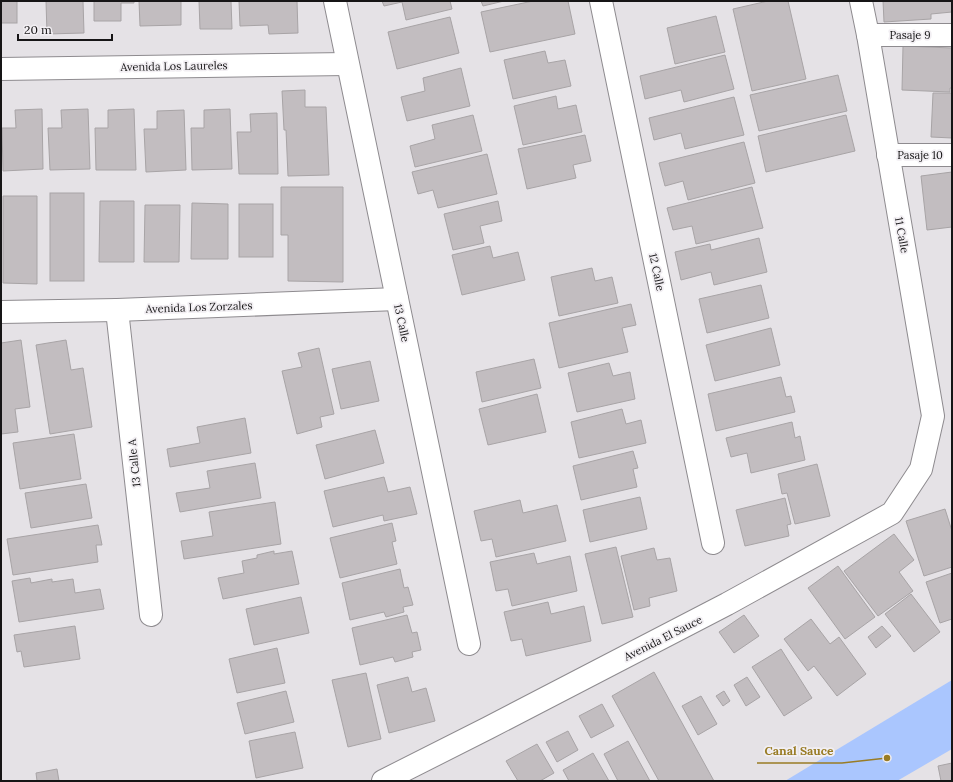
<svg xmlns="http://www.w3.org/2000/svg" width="953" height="782" viewBox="0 0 953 782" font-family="Lora,serif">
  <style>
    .water { fill: #aac6fe }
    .building { fill: #c2bdc0; stroke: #a8a4a6 }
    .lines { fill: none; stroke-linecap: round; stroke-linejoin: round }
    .minor-casing { stroke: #8e8b8f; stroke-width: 24 }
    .minor { stroke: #fff; stroke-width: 22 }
    .labels { text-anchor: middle; stroke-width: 3.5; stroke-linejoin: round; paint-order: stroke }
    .street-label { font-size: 11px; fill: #161516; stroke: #f2eff3 }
    .leader { fill: none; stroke: #997c25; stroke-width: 1.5 }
    .callout-dot { fill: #997c25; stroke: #f2eff3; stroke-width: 1.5 }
    .callout-label { font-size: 12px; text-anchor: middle; font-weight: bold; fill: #997c25; stroke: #f2eff3; stroke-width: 3.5; stroke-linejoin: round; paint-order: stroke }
  </style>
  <rect width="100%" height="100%" fill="#e5e2e6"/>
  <!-- water -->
  <path class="water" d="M952,680V749L897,781H785Z"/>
  <!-- building -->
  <g class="building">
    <rect x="1" y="1" width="16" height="22"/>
    <path d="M46,1H83L84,33L47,34Z"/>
    <path d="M94,1H134V3H121V21H94Z"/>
    <path d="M139,1H181V25L140,26Z"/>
    <path d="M199,1H231L232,29H200Z"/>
    <path d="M239,1H297L298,33L269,34L268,25L240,26Z"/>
    <path d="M382,1H450L452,9L406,20L402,2L384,6Z"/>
    <path d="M481,1H504L483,6Z"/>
    <path d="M533,1H568L575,34L490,52L481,12Z"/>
    <path d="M768,1H788L806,79L752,91L733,9Z"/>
    <path d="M883,1H952V12L931,14V19L884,22Z"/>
    <path d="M716,16L725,52L675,64L667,28Z"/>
    <path d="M450,17L459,53L397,69L388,32Z"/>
    <path d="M903,46L952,48V88H950V92L902,90Z"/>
    <path d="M545,51L548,63L565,60L571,86L513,99L504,60Z"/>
    <path d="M725,55L734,89L684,102L681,90L645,99L640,76Z"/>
    <path d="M461,68L470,106L407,121L401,97L425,91L423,78Z"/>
    <path d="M838,75L847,111L759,131L750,95Z"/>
    <path d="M305,90V107H326L329,175L288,176L286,130H284L282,91Z"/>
    <path d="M933,93H952V138L931,137Z"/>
    <path d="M556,96L558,109L576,105L582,132L523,145L514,106Z"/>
    <path d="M734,97L744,135L685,149L681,133L654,140L649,118Z"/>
    <path d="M42,109L43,169L3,171L2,128H16L15,110Z"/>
    <path d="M88,109L90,169L50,170L48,128H62L61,110Z"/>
    <path d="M134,109L136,170H96L95,128H108V110Z"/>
    <path d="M230,109L232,169L192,170L191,128H204V110Z"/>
    <path d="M184,110L186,170L146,172L144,129H157V111Z"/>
    <path d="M277,113L278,174H239L237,132H251L250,114Z"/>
    <path d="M473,115L482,151L415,167L410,146L435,139L432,125Z"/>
    <path d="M846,115L855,151L766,172L758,136Z"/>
    <path d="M585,135L591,161L573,165L576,178L527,189L518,149Z"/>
    <path d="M744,142L755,183L688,200L683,181L665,186L659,163Z"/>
    <path d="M487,154L497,194L438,208L433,190L418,194L412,172Z"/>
    <path d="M952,172V227L927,230L921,176Z"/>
    <path d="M281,187H343V282L288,281V235H281Z"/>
    <path d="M752,187L763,228L696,244L692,226L673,230L667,208Z"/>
    <rect x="50" y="193" width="34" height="88"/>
    <path d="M3,196H37V284L3,283Z"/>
    <path d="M100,201H134V262H99Z"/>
    <path d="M498,201L502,221L480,226L484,243L453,250L444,214Z"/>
    <path d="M192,203L228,204V259H191Z"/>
    <rect x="239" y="204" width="34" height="53"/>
    <path d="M145,205H180L179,262H144Z"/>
    <path d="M759,238L767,272L714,285L711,272L681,280L675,252L710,244L711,250Z"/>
    <path d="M490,246L493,258L518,252L525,280L462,295L452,255Z"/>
    <path d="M592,268L595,281L612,277L618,303L559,316L551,277Z"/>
    <path d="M761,285L769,318L707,333L699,299Z"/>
    <path d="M631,304L636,325L622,328L628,352L559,368L549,323Z"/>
    <path d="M771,328L780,365L715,381L706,345Z"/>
    <path d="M21,340L30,407L15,409L18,432L1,434V343Z"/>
    <path d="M66,340L71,370L83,368L92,427L50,434L36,345Z"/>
    <path d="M319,348L334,414L320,417L322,427L297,434L282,371L302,367L298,353Z"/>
    <path d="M534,359L541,388L482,402L476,372Z"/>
    <path d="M370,361L379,401L341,409L332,369Z"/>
    <path d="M609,363L613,376L630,372L635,399L577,412L568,373Z"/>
    <path d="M781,377L786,397L791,396L795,412L716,431L708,394Z"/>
    <path d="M537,394L546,432L488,445L479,409Z"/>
    <path d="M622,409L626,424L641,420L646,443L579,458L571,422Z"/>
    <path d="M245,418L251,453L170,467L167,449L200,443L197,427Z"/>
    <path d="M792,422L795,438L800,436L805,460L751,473L747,453L731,457L726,438Z"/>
    <path d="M375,430L384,463L325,479L316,445Z"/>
    <path d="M74,434L81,479L20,489L13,443Z"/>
    <path d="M633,451L638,468L633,469L637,487L581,500L573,466Z"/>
    <path d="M255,463L261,498L180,512L176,493L210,488L207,471Z"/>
    <path d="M817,464L830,516L795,524L787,493L782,494L778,474Z"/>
    <path d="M384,477L388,492L410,487L417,514L384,521L383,515L333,527L324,491Z"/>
    <path d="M86,484L92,518L31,528L25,493Z"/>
    <path d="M640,497L647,529L590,542L583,510Z"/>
    <path d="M785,498L791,524L787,525L789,536L745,546L736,510Z"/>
    <path d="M520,500L523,513L557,505L566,541L496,557L492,539L481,541L474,511Z"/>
    <path d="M275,502L281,544L184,559L181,541L213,536L209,512Z"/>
    <path d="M945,509L952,531V567L924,576L906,521Z"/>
    <path d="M392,523L396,541L392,542L397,564L340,578L330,538Z"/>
    <path d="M98,525L102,545H96L98,562L13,575L7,539Z"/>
    <path d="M894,534L914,560L899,572L913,591L878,616L844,571Z"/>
    <path d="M616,547L633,617L602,624L585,554Z"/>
    <path d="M654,548L657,560L670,558L677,591L649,598L650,606L634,610L621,556Z"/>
    <path d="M274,551V554L292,551L299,584L223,599L218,578L244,573L242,561L257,558V555Z"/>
    <path d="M534,553L537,564L570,556L577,591L512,606L508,589L496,591L490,562Z"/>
    <path d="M838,566L875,617L845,639L808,588Z"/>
    <path d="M400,569L404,588L408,587L413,605L403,607L404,612L386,617L384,612L350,620L342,583Z"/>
    <path d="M952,573V619L940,623L926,582Z"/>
    <path d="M30,578L31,583L52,579V582L73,579L75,593L100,589L104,609L19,622L12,581Z"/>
    <path d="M911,594L940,632L914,652L885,614Z"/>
    <path d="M301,597L309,633L254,645L246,609Z"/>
    <path d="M548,602L551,614L584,606L591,641L526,656L522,639L511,641L504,612Z"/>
    <path d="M407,615L412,633L417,632L421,650L412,652L413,657L395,662L393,657L360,665L352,628Z"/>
    <path d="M744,615L759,636L734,653L719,632Z"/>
    <path d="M811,619L830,644L839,637L866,674L837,696L814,666L808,671L784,639Z"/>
    <path d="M75,626L80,659L24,667L21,651L17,652L14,635Z"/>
    <path d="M882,626L891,636L876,648L868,637Z"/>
    <path d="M277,648L285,683L237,693L229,659Z"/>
    <path d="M781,649L812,698L784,716L752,667Z"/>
    <path d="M654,672L714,781H659L612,696Z"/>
    <path d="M366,673L381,739L348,747L332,680Z"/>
    <path d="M408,677L412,692L426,688L435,721L389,733L377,685Z"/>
    <path d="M747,677L760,697L746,706L734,685Z"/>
    <path d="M286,691L294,722L245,734L237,703Z"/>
    <path d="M724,691L730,701L723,706L716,696Z"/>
    <path d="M701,696L717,724L698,735L682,706Z"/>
    <path d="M602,704L614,726L591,738L579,716Z"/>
    <path d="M568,731L578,750L557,762L546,742Z"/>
    <path d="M295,732L303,768L256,778L249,741Z"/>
    <path d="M628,741L650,781H618L604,754Z"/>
    <path d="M537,744L554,773L540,781H518L506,761Z"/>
    <path d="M593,753L609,781H569L563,770Z"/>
    <path d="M952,763V781H941L938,766Z"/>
    <path d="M57,769L59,781H37L36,773Z"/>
  </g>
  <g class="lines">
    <!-- minor casing -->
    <g class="minor-casing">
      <g id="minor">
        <path d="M335,1L469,644"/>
        <path d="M601,1L713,543"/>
        <path d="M868,35H952"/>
        <path d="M1,69L347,64"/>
        <path d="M888,155H952"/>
        <path d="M117,310L151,615"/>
        <path d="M1,312L117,310L397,299"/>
        <path d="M383,781L488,728L727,604L892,513L921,469L933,416L868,35L861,1"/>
      </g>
    </g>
    <!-- minor -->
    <use href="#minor" class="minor"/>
  </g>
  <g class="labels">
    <!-- street labels -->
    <g class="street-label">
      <text x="910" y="39">Pasaje 9</text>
      <text transform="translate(174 66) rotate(-1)" y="4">Avenida Los Laureles</text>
      <text x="920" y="159">Pasaje 10</text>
      <text transform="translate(902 235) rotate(80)" y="4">11 Calle</text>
      <text transform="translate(657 272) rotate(78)" y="4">12 Calle</text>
      <text transform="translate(199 307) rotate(-2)" y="4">Avenida Los Zorzales</text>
      <text transform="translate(402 323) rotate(78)" y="4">13 Calle</text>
      <text transform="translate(134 463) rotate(-96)" y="4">13 Calle A</text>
      <text transform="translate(663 638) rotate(-27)" y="4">Avenida El Sauce</text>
    </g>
  </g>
  <!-- callouts -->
  <path class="leader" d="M887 758L842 763H757"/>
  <circle class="callout-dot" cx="887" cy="758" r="4"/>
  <g class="callout-label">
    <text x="799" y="755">Canal Sauce</text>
  </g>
  <!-- border -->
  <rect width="953" height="782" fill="none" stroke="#161516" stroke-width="4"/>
  <!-- scale -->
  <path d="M18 34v6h94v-6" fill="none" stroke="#161516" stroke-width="2"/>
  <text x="24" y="34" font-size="12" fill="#161516" stroke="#f2eff3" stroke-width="3" paint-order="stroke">20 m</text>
</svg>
